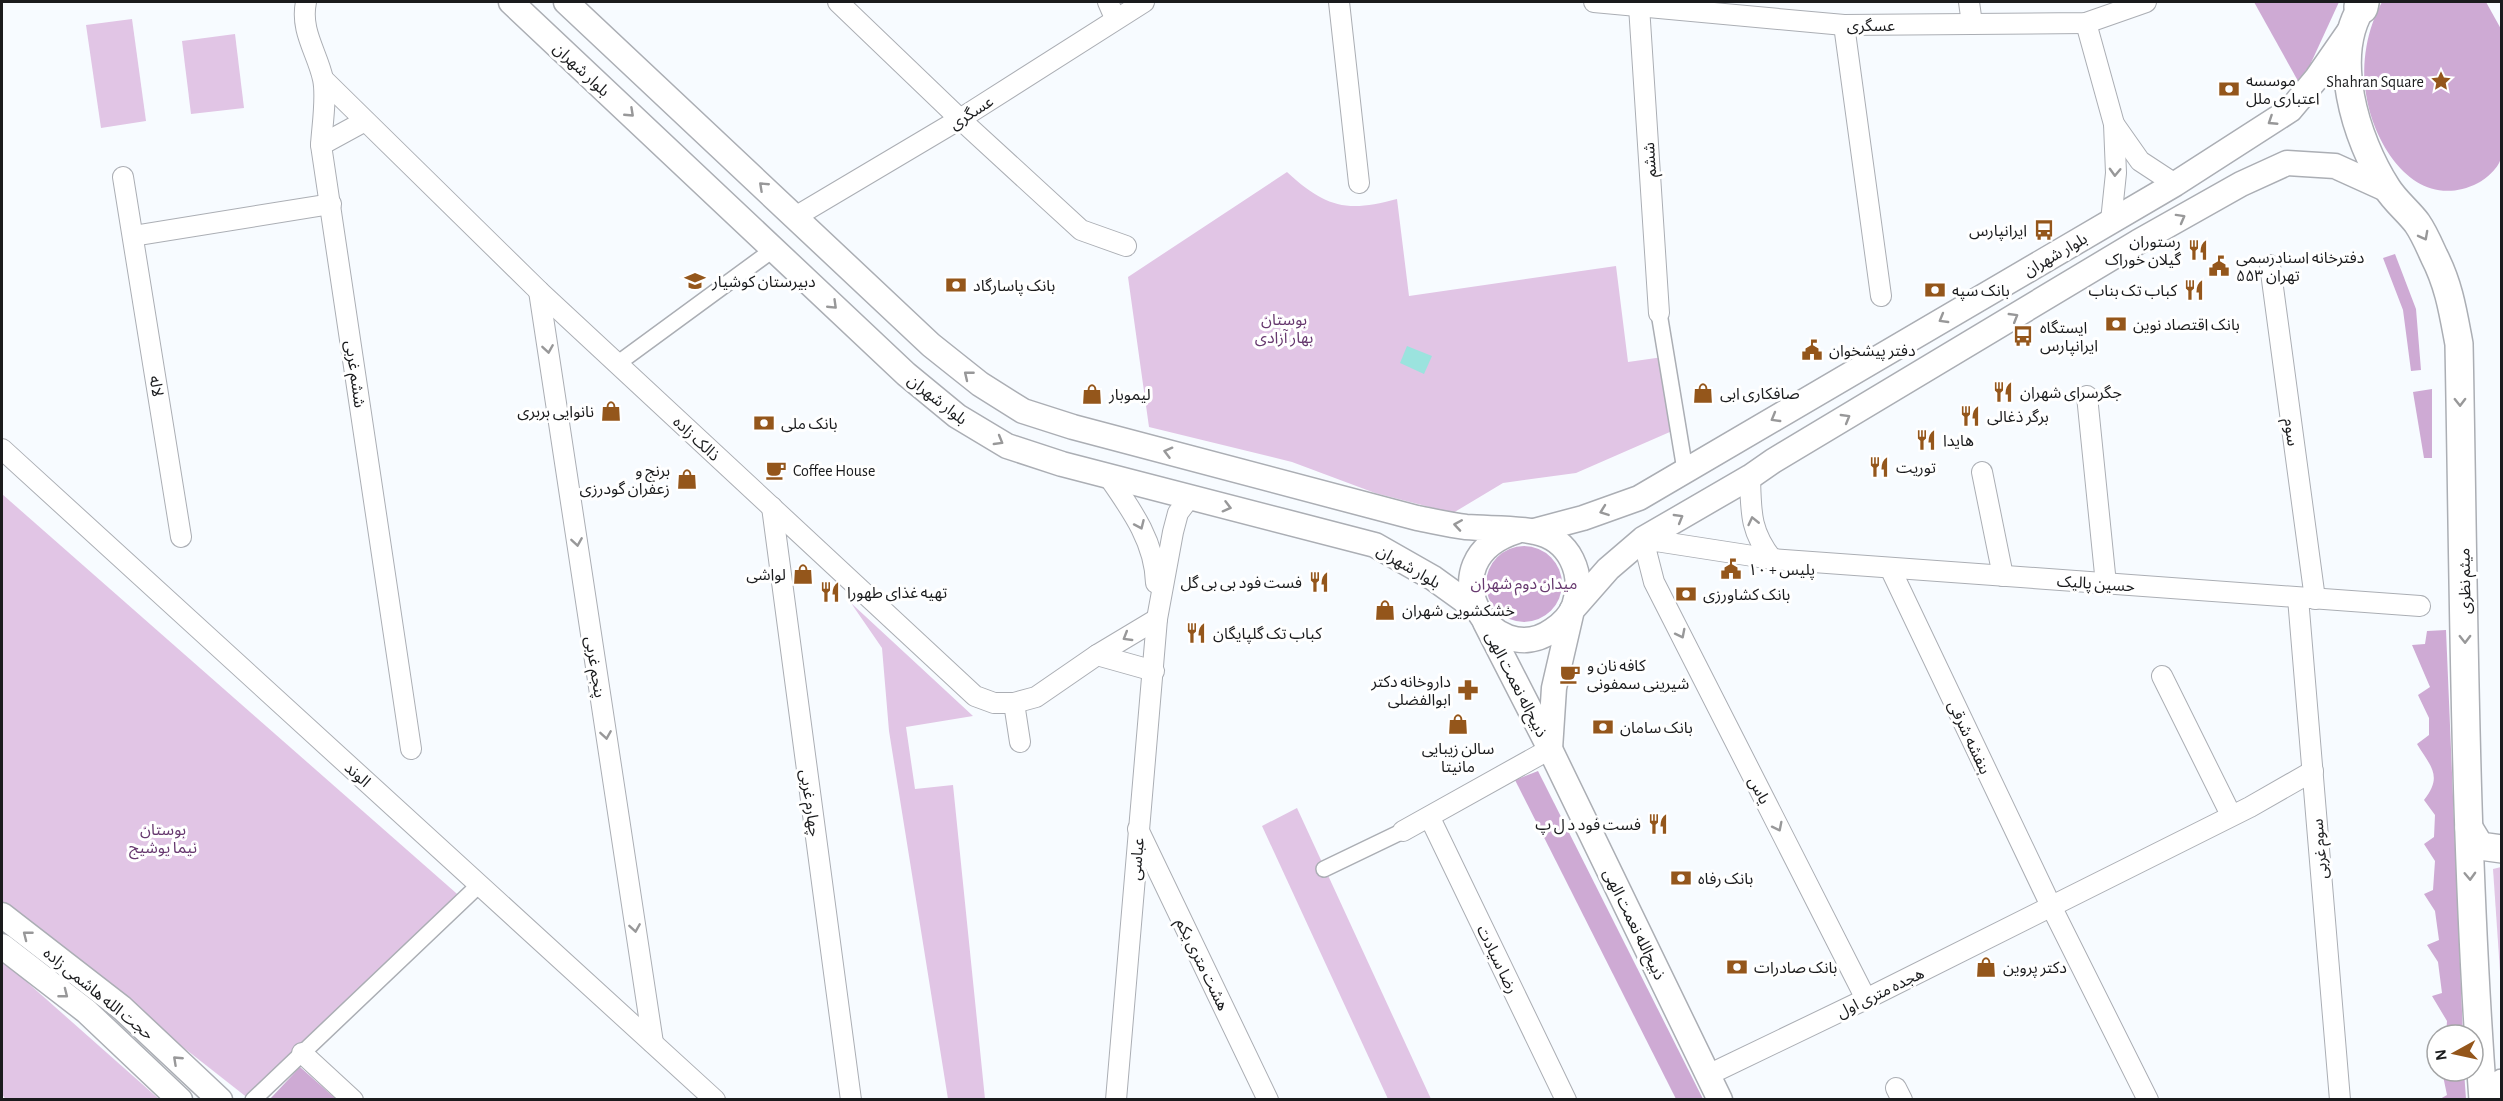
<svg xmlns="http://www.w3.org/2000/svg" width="2503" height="1101" viewBox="0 0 2503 1101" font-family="'Alegreya Sans','Noto Sans Arabic',sans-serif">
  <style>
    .green { fill: #e1c5e5 }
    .forest { fill: #ceaad4 }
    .water { fill: #9be3de }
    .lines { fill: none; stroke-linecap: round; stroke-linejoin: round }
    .pedestrian-casing { stroke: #abaeb4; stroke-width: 18 }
    .minor-casing { stroke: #abaeb4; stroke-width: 22 }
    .tertiary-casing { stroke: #abaeb4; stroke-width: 27 }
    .secondary-casing { stroke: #abaeb4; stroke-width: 30 }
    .trunk-casing { stroke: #abaeb4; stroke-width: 36 }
    .pedestrian { stroke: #fff; stroke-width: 15 }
    .minor { stroke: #fff; stroke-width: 20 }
    .tertiary { stroke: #fff; stroke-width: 24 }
    .secondary { stroke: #fff; stroke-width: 27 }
    .trunk { stroke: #fff; stroke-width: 33 }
    .oneway { stroke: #989899 }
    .labels { text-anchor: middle; stroke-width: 6; stroke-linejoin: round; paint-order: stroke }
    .street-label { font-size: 16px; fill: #1a1b1d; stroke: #fff }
    .poi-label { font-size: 16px; fill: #1a1b1d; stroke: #fff; text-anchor: start }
    .park-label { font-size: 16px; fill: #67396f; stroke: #fff }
  </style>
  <rect width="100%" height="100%" fill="#f7fbff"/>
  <!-- green -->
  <g class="green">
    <path d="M132,19L146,121L101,128L86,25Z"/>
    <path d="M235,34L244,108L191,114L182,41Z"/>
    <path d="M1287,172C1325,207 1346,213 1397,199L1409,296L1616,266L1628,362L1670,356L1679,428L1576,473L1503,483L1453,513L1375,493L1292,462L1149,427L1128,277Z"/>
    <path d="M2,494L464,900L249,1099L2,905Z"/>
    <path d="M851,603L973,716L906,727L915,789L953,785L985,1099H948L889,731L882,648Z"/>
    <path d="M1297,808L1431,1099H1388L1262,826Z"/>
    <path d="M2501,867H2502L2501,986L2493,869Z"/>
    <path d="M2,960L159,1099L6,1100L2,1094Z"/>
  </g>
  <!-- forest -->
  <g class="forest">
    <path d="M2254,2H2339L2310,65L2298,81Z"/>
    <path d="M2382,2H2486L2501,29C2501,59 2501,90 2501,120C2501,132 2503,146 2501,157C2500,167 2486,179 2478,183C2417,214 2374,147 2366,94C2361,63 2367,29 2382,2Z"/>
    <path d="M2395,254L2416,309L2421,370L2411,371L2403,310L2383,258Z"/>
    <path d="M2432,389V458H2424L2413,392Z"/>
    <circle cx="1524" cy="584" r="38"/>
    <path d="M2446,630L2463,1035H2446L2447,1021L2432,996L2442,993L2438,962L2427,945L2439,940L2435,911L2424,894L2433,890L2435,861L2424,844L2434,837L2435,815L2424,800C2443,776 2431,767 2417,744L2429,735V718L2418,695L2430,687L2412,645L2425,644L2427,631Z"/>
    <path d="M1538,771L1703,1099H1676L1515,780Z"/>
    <path d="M300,1067L336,1099H270Z"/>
    <path d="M2442,1071H2464L2466,1099H2440L2447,1095Z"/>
  </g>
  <!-- water -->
  <path class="water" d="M1407,346L1432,356L1424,374L1400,363Z"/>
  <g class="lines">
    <!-- pedestrian casing -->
    <g class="pedestrian-casing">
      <g id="pedestrian">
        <path d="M1659,313L1685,470"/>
        <path d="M617,364L774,249"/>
        <path d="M1324,869L1403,831"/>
        <path d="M253,1100L479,885"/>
      </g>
    </g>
    <!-- minor casing -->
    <g class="minor-casing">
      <g id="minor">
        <path d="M306,2C300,31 317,52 323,79C327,97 322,127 321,145L411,749"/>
        <path d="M838,2L960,119L1081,230L1126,246"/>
        <path d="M1108,2L1115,18"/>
        <path d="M1339,2L1359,183"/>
        <path d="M1594,2L1844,25L2086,23L2146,2"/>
        <path d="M1969,2L1972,24"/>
        <path d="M1639,6L1659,313"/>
        <path d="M2086,23L2114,124L2116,173L2111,221"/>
        <path d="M1844,25L1881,296"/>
        <path d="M324,80L539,291L975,696L994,703H1014L1036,697L1097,655L1157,619"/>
        <path d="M2114,124L2140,161L2175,184"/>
        <path d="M321,145L365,121"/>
        <path d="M123,177L181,537"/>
        <path d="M795,217L960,119L1144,2"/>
        <path d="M133,236L331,204"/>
        <path d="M2270,265L2315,599"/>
        <path d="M539,291L653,1043"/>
        <path d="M2087,396L2106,584"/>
        <path d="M2,449L715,1100"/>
        <path d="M1982,472L2003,576"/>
        <path d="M1108,476C1131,509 1155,542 1156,583"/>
        <path d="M1750,477C1751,512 1750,531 1772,559"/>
        <path d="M772,507L851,1100"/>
        <path d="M1890,568L2051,906L2148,1100"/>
        <path d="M2298,598L2340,1100"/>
        <path d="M1097,655L1154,671"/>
        <path d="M2162,676L2231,815"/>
        <path d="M1014,703L1020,742"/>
        <path d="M1430,818L1566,1100"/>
        <path d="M1138,829L1268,1100"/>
        <path d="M1403,831L1550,749"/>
        <path d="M1866,999L1654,582L1643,539L1772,559L2420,606"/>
        <path d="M302,1053L353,1100"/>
        <path d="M1708,1075L1866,999L2250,807L2313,771"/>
        <path d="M1896,1088L1902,1100"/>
        <path d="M1116,1100L1157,619L1173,532L1178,513L1190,497"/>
      </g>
    </g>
    <!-- tertiary casing -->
    <g class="tertiary-casing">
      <g id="tertiary">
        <path d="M511,2L906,374L957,416L1007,446L1062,464L1375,545L1433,578L1476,609"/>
        <path d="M566,2L931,345L980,384L1023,411L1073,427L1417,518C1433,521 1450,525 1466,527C1488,529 1513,527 1535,532C1570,539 1585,574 1574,606C1570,616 1562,624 1553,630C1491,674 1424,560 1517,531"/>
        <path d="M1534,531L1583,518L1639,498L2175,184L2290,110L2316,79L2350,30"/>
        <path d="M1485,622L1550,749L1720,1100"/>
        <path d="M1550,749L1554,688L1572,610L1608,569L1643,539L1750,477L1773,461L2138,242L2241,184L2287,163L2335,166L2388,190"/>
        <path d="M2,915L122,1008L220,1100"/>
        <path d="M2,946L86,1011L180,1100"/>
      </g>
    </g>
    <!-- secondary casing -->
    <g class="secondary-casing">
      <g id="secondary">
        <path d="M2365,2C2328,53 2356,140 2387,188C2395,201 2408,211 2417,223C2424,233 2429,245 2434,256C2449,285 2453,312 2459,344C2464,596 2464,848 2483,1100"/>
        <path d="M2469,828L2480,846L2502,849"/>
        <path d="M2500,1100L2502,1083"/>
      </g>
    </g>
    <!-- trunk casing -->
    <g class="trunk-casing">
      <path id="trunk" d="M2361,7L2362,2"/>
    </g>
    <!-- pedestrian -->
    <use href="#pedestrian" class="pedestrian"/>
    <!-- minor -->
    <use href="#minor" class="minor"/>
    <!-- tertiary -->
    <use href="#tertiary" class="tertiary"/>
    <!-- secondary -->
    <use href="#secondary" class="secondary"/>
    <!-- trunk -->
    <use href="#trunk" class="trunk"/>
  </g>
  <!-- one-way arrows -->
  <defs><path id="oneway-chevron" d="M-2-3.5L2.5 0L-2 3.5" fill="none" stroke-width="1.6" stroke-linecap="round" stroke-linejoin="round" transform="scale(1.5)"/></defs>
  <g class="oneway">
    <use href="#oneway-chevron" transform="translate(630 113) rotate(43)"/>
    <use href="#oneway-chevron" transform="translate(2272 121) rotate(147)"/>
    <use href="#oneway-chevron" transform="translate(2115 172) rotate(92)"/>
    <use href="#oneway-chevron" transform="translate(763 186) rotate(-137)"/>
    <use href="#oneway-chevron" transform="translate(2181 218) rotate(-29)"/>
    <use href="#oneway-chevron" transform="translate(2424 236) rotate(62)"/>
    <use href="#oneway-chevron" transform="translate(833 305) rotate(44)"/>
    <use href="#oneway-chevron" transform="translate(2014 317) rotate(-31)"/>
    <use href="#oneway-chevron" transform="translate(1943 319) rotate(150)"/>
    <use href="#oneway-chevron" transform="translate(548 349) rotate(81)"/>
    <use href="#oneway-chevron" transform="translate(968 375) rotate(-141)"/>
    <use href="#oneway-chevron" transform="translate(2460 402) rotate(89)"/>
    <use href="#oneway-chevron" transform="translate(1775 418) rotate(150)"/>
    <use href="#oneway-chevron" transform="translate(1846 418) rotate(-30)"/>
    <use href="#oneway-chevron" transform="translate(999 441) rotate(30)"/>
    <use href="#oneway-chevron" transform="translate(1168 452) rotate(-165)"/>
    <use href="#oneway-chevron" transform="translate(1227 507) rotate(15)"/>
    <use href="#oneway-chevron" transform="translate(1604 511) rotate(160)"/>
    <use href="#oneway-chevron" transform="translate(1679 518) rotate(-30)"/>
    <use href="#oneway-chevron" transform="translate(1753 521) rotate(-103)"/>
    <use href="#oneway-chevron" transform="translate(1140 525) rotate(66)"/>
    <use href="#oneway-chevron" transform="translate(1458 525) rotate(-171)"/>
    <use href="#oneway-chevron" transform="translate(577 542) rotate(81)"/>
    <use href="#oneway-chevron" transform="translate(1681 634) rotate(63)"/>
    <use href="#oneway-chevron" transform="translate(1127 637) rotate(149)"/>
    <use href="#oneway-chevron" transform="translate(2465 639) rotate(89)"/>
    <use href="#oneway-chevron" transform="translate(606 735) rotate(81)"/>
    <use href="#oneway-chevron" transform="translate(1778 827) rotate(63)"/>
    <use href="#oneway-chevron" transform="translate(2470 876) rotate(88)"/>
    <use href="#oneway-chevron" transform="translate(635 928) rotate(81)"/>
    <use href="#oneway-chevron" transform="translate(27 935) rotate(-142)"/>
    <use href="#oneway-chevron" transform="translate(64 994) rotate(38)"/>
    <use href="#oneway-chevron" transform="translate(177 1060) rotate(-137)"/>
  </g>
  <!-- icons -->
  <defs>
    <g id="sight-bare" transform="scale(1.62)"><path d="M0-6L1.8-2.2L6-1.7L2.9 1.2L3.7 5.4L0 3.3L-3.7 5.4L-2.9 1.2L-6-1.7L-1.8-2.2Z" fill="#94561b" stroke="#fff" stroke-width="2.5" paint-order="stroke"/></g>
    <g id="bank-bare" transform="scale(1.62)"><path d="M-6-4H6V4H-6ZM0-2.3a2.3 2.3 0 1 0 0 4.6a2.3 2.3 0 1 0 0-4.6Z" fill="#94561b" stroke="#fff" stroke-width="2.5" paint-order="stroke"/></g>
    <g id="bus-bare" transform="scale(1.62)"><path d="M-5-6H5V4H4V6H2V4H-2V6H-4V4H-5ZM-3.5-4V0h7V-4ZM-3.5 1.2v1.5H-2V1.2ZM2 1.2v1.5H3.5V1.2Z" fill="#94561b" stroke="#fff" stroke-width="2.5" paint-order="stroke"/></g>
    <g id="restaurant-bare" transform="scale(1.62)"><path d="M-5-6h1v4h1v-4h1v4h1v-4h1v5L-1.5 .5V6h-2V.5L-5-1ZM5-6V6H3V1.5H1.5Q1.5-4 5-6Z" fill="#94561b" stroke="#fff" stroke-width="2.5" paint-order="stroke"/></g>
    <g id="civic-bare" transform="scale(1.62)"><path d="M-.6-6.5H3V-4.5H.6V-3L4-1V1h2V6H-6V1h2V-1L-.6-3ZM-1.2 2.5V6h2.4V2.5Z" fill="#94561b" stroke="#fff" stroke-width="2.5" paint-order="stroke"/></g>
    <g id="school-bare" transform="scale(1.62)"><path d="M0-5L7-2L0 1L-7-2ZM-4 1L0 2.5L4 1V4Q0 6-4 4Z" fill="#94561b" stroke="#fff" stroke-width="2.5" paint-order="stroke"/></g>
    <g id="shop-bare" transform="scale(1.62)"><path d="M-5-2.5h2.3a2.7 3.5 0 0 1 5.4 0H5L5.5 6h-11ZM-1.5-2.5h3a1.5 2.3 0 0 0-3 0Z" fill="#94561b" stroke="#fff" stroke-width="2.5" paint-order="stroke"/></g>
    <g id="cafe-bare" transform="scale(1.62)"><path d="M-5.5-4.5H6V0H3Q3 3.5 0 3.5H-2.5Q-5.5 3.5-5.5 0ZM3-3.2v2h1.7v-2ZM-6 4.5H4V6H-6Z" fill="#94561b" stroke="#fff" stroke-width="2.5" paint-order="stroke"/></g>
    <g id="pharmacy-bare" transform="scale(1.62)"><path d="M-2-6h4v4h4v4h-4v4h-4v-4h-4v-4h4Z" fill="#94561b" stroke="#fff" stroke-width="2.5" paint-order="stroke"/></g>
  </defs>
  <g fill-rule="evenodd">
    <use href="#sight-bare" x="2441" y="81"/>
    <use href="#bank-bare" x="2229" y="89"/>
    <use href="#bus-bare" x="2044" y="230"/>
    <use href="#restaurant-bare" x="2198" y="250"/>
    <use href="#civic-bare" x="2219" y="266"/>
    <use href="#school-bare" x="695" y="281"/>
    <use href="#bank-bare" x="956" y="285"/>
    <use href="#bank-bare" x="1935" y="290"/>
    <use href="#restaurant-bare" x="2194" y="290"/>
    <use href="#bank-bare" x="2116" y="324"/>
    <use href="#bus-bare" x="2023" y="336"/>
    <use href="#civic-bare" x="1812" y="350"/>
    <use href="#restaurant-bare" x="2003" y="392"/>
    <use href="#shop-bare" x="1703" y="393"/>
    <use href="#shop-bare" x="1092" y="394"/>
    <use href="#shop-bare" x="611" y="411"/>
    <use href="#restaurant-bare" x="1970" y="416"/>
    <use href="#bank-bare" x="764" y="423"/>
    <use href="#restaurant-bare" x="1926" y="440"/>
    <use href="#restaurant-bare" x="1879" y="467"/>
    <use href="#cafe-bare" x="776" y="470"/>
    <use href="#shop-bare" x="687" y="479"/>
    <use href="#civic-bare" x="1731" y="569"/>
    <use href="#shop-bare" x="803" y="574"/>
    <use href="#restaurant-bare" x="1319" y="582"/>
    <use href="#restaurant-bare" x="830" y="592"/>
    <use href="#bank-bare" x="1686" y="594"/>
    <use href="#shop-bare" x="1385" y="610"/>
    <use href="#restaurant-bare" x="1196" y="633"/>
    <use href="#cafe-bare" x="1570" y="674"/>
    <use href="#pharmacy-bare" x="1468" y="690"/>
    <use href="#shop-bare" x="1458" y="724"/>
    <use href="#bank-bare" x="1603" y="727"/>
    <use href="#restaurant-bare" x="1658" y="824"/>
    <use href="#bank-bare" x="1681" y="878"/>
    <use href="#bank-bare" x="1737" y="967"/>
    <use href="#shop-bare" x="1986" y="967"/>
  </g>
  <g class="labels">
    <!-- street labels -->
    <g class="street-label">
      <text x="1871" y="31">عسگری</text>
      <text transform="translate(582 69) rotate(43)" y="6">بلوار شهران</text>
      <text transform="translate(971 112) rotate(-32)" y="6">عسگری</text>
      <text transform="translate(1649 160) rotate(-94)" y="6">ششم</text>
      <text transform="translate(2055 254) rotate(-30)" y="6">بلوار شهران</text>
      <text transform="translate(356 374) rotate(82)" y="6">ششم غربی</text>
      <text transform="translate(157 386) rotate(81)" y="6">لاله</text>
      <text transform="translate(938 399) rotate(38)" y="6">بلوار شهران</text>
      <text transform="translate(2292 432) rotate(82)" y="6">سوم</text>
      <text transform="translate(697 438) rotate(43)" y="6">ذالک زاده</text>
      <text transform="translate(1409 566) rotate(30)" y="6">بلوار شهران</text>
      <text transform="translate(2464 581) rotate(-91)" y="6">میثم نظری</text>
      <text transform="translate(2096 583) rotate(4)" y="6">حسین پالیک</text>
      <text transform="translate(596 667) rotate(81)" y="6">پنجم غربی</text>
      <text transform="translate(1517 684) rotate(63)" y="6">ذبیح‌اله نعمت الهی</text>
      <text transform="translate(1970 737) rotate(65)" y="6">بنفشه شرقی</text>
      <text transform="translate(358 774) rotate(42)" y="6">الوند</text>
      <text transform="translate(1760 790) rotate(63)" y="6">یاس</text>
      <text transform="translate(811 803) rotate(82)" y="6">چهارم غربی</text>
      <text transform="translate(2319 849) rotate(-95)" y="6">سوم غربی</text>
      <text transform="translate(1136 859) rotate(-85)" y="6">عباسی</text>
      <text transform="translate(1635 924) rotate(64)" y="6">ذبیح‌الله نعمت الهی</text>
      <text transform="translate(1498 959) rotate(64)" y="6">رضا سیادت</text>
      <text transform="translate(1203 964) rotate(64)" y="6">هشت متری یکم</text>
      <text transform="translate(1880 992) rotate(-26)" y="6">هجده متری اول</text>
      <text transform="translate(99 993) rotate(39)" y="6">حجت الله هاشمی زاده</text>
    </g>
    <!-- poi labels -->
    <g class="poi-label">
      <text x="2246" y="86">موسسه<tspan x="2246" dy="18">اعتباری ملل</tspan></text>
      <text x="2424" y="87" text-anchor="end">Shahran Square</text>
      <text x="2027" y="236" text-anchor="end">ایرانپارس</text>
      <text x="2181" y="247" text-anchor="end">رستوران<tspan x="2181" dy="18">گیلان خوراک</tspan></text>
      <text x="2236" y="263">دفترخانه اسنادرسمی<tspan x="2236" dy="18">۵۵۳ تهران</tspan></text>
      <text x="712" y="287">دبیرستان کوشیار</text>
      <text x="973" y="291">بانک پاسارگاد</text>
      <text x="1952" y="296">بانک سپه</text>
      <text x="2177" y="296" text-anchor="end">کباب تک بناب</text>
      <text x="2133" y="330">بانک اقتصاد نوین</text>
      <text x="2040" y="333">ایستگاه<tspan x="2040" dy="18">ایرانپارس</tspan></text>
      <text x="1829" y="356">دفتر پیشخوان</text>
      <text x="2020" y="398">جگرسرای شهران</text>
      <text x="1720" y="399">صافکاری ابی</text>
      <text x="1109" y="400">لیموبار</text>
      <text x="594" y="417" text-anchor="end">نانوایی بربری</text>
      <text x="1987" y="422">برگر ذغالی</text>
      <text x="781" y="429">بانک ملی</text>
      <text x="1943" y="446">هایدا</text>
      <text x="1896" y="473">توریت</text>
      <text x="670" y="476" text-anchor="end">برنج و<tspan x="670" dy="18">زعفران گودرزی</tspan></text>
      <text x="793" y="476">Coffee House</text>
      <text x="1748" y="575">پلیس + ۱۰</text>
      <text x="786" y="580" text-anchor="end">لواشی</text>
      <text x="1302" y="588" text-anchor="end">فست فود بی بی گل</text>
      <text x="847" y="598">تهیه غذای طهورا</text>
      <text x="1703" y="600">بانک کشاورزی</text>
      <text x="1402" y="616">خشکشویی شهران</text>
      <text x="1213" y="639">کباب تک گلپایگان</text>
      <text x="1587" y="671">کافه نان و<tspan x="1587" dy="18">شیرینی سمفونی</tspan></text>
      <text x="1451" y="687" text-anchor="end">داروخانه دکتر<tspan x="1451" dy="18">ابوالفضلی</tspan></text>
      <text x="1620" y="733">بانک سامان</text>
      <text x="1458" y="754" text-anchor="middle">سالن زیبایی<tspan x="1458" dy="18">مانیتا</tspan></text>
      <text x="1641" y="830" text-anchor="end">فست فود د ل پ</text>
      <text x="1698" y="884">بانک رفاه</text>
      <text x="1754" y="973">بانک صادرات</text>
      <text x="2003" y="973">دکتر پروین</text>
    </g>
    <!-- park labels -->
    <g class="park-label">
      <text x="1284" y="325">بوستان<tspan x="1284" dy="18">بهار آزادی</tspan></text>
      <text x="1524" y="589">میدان دوم شهران</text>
      <text x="163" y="835">بوستان<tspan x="163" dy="18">نیما یوشیج</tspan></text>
    </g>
  </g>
  <!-- border -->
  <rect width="2503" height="1101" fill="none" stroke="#1a1b1d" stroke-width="6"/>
  <!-- north arrow -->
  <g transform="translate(2455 1053) rotate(262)"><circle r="28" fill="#ffffff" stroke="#a3a4a5" stroke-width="1.5"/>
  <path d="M0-4.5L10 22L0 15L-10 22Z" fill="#94561b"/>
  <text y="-9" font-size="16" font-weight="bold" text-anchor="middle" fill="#1a1b1d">N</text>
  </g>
</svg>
